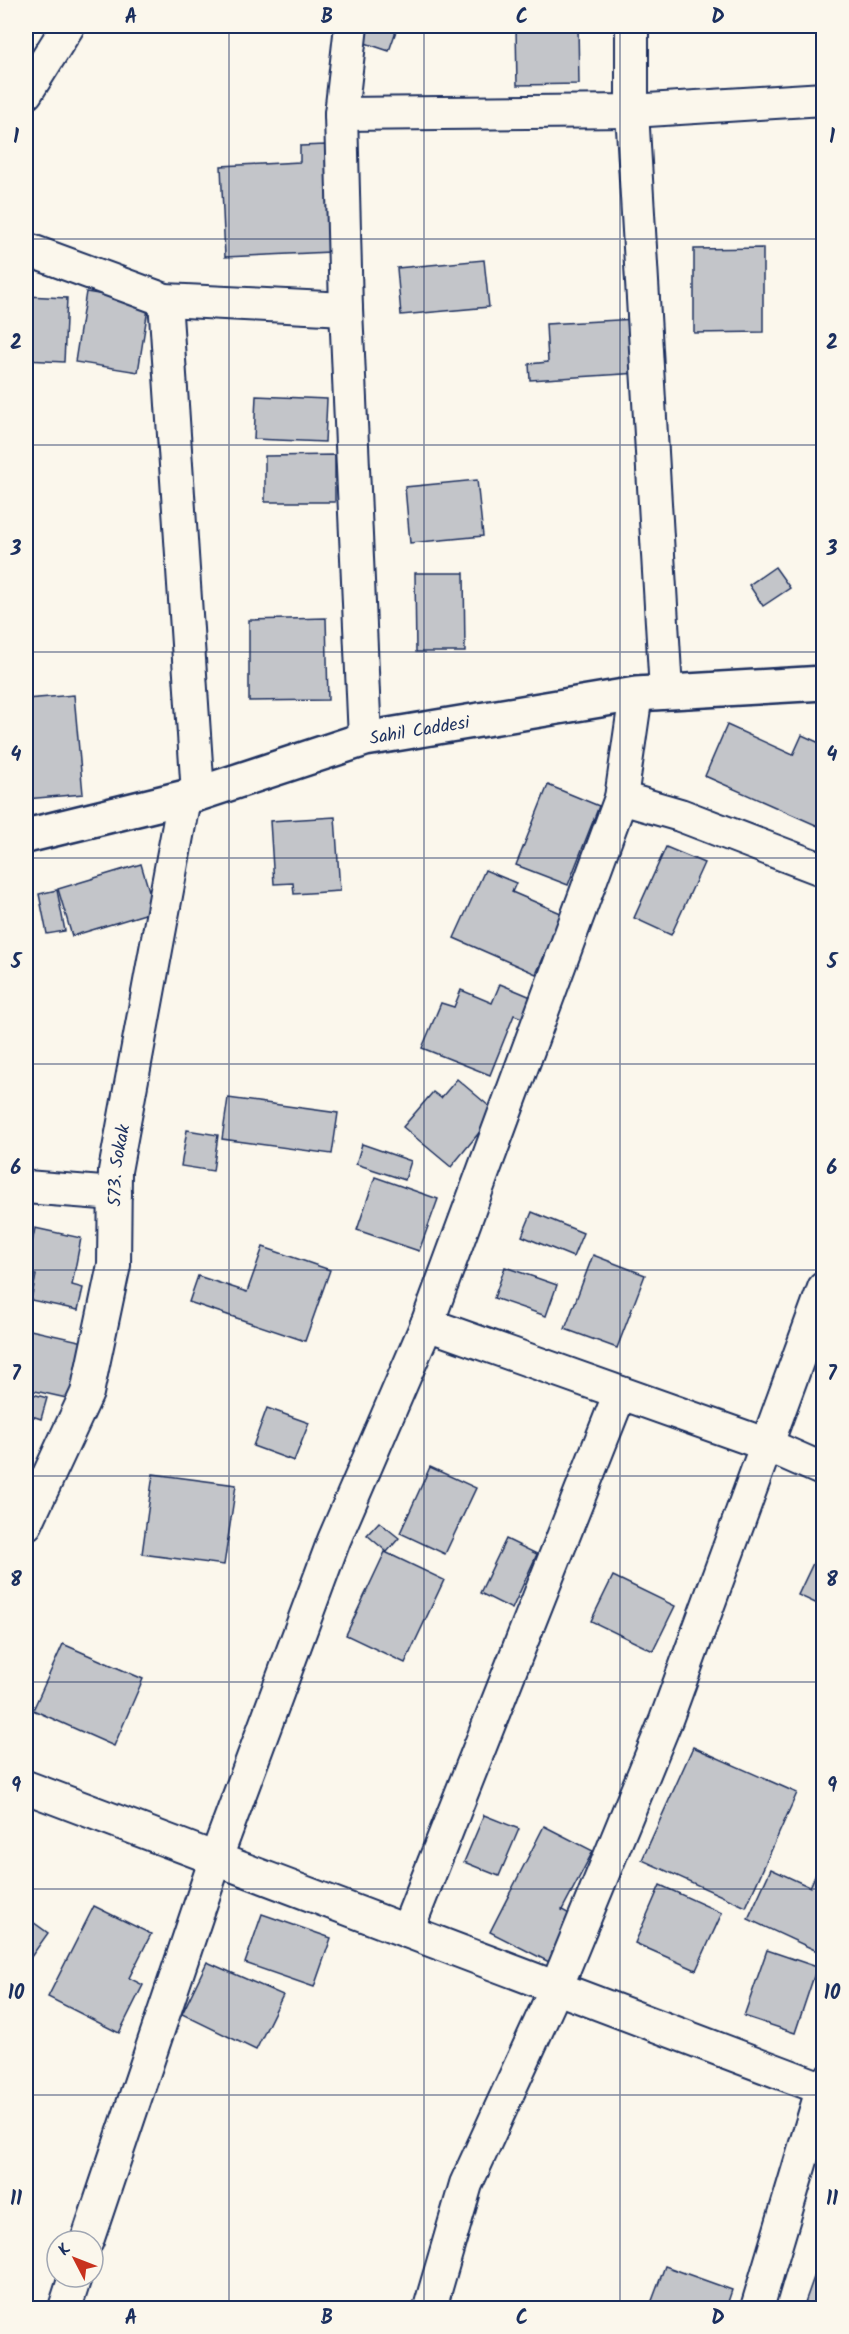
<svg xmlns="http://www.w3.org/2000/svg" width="849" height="2334" viewBox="0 0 849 2334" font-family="Kalam,sans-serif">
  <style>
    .building { fill: #c3c5c9; stroke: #1b2f5e; stroke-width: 1.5 }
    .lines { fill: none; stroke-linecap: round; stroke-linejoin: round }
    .street-casing { stroke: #1b2f5e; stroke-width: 36 }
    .secondary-casing { stroke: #1b2f5e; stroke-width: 38 }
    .street { stroke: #fbf7ec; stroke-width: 32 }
    .secondary { stroke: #fbf7ec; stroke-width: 33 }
    .grid { fill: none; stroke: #1b2f5e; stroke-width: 1.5; stroke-opacity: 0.55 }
    .labels { text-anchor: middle; stroke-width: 4.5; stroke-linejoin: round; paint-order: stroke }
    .street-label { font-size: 18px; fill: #1b2f5e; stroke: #fbf7ec }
    .neatline { fill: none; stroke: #1b2f5e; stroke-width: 2 }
    .grid-label { font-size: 20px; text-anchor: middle; font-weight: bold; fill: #1b2f5e }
  </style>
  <rect width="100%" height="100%" fill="#fbf7ec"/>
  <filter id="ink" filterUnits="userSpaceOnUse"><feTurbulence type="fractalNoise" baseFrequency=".0167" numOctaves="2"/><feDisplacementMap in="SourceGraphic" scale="12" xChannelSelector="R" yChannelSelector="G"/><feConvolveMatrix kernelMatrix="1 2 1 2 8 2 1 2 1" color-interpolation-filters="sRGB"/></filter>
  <g filter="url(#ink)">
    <!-- building -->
    <g class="building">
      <path d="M365,26H380L396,31L389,51L359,41Z"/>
      <path d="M516,26H578L579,84L517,85Z"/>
      <path d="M326,145L330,252L225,257L221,166L300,162V146Z"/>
      <path d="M763,248V332L694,333V249Z"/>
      <path d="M484,260L489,307L401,315L397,268Z"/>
      <path d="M86,292L149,302L138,372L75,362Z"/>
      <path d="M26,296L67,298L64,362L26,360Z"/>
      <path d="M636,319L639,373L530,380L529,364L548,362L546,324Z"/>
      <path d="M256,396L327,399L325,442L254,439Z"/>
      <path d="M335,455V502H265V456Z"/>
      <path d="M477,480L483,536L410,543L405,487Z"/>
      <path d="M775,567L790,588L763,606L749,585Z"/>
      <path d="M415,573H464L465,652H416Z"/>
      <path d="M326,618L328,700L249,701V620Z"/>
      <path d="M74,695L83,794L26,799V699Z"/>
      <path d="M727,725L793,755L802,735L824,745V815L818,826L705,776Z"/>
      <path d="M548,785L599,806L568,885L516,865Z"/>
      <path d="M335,817L340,891L294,894L293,883L274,884L270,821Z"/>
      <path d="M666,847L704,863L671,935L634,918Z"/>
      <path d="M141,864L155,911L72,936L58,889Z"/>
      <path d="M485,870L516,883L512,892L563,914L536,974L454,938Z"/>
      <path d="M57,890L65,931L47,934L39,894Z"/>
      <path d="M500,984L531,997L522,1018L514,1015L490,1075L422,1048L441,1003L454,1007L461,990L492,1003Z"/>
      <path d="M457,1079L496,1112L451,1167L403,1127L433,1092L441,1098Z"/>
      <path d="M228,1098L338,1113L332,1154L222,1139Z"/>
      <path d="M187,1130L218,1135L213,1171L181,1166Z"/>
      <path d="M362,1144L411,1161L405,1180L356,1164Z"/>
      <path d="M375,1177L438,1199L419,1251L357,1230Z"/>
      <path d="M532,1212L583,1233L573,1257L522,1236Z"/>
      <path d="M35,1228L81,1238L72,1285L83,1288L78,1310L31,1300L36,1275L26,1273Z"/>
      <path d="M263,1247L330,1270L305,1341L189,1302L198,1276L247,1292Z"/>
      <path d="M593,1255L645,1275L617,1348L565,1329Z"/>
      <path d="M505,1267L557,1285L546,1316L494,1298Z"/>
      <path d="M26,1329L84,1342L71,1399L26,1389Z"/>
      <path d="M26,1392L47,1398L41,1419L26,1414Z"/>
      <path d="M267,1408L309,1423L294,1461L253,1446Z"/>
      <path d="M430,1467L476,1488L445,1554L400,1533Z"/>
      <path d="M153,1474L236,1485L224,1565L142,1554Z"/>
      <path d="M824,1497V1524L817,1522Z"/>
      <path d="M379,1522L399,1538L387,1552L367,1535Z"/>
      <path d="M506,1539L537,1554L512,1609L480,1593Z"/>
      <path d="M824,1540V1607L798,1595Z"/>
      <path d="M385,1552L444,1580L405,1663L346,1635Z"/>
      <path d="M613,1576L675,1606L653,1651L591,1621Z"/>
      <path d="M63,1644L143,1679L114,1746L33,1710Z"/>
      <path d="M693,1747L797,1793L746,1907L642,1860Z"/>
      <path d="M484,1815L519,1829L499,1876L464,1862Z"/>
      <path d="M544,1826L593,1851L562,1910L577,1918L553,1964L490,1932Z"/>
      <path d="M821,1863L824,1864V1938L817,1951L748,1919L771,1869L810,1887Z"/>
      <path d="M660,1885L722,1913L696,1970L635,1943Z"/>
      <path d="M94,1906L151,1934L129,1978L143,1985L119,2033L48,1997Z"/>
      <path d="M262,1914L331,1938L314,1987L245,1963Z"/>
      <path d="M26,1917L48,1933L26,1964Z"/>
      <path d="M767,1950L817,1967L795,2033L744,2016Z"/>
      <path d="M207,1962L283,1995L256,2050L182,2014Z"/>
      <path d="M824,2249V2308H803Z"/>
      <path d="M665,2266L732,2290L726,2308H656L650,2306Z"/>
    </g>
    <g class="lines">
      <!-- street casing -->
      <g class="street-casing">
        <g id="street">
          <path d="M351,26L341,114L346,309L365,739"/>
          <path d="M632,26V111L666,691"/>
          <path d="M26,93L68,26"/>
          <path d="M341,114L632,111L824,99"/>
          <path d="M26,249L165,300L346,309"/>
          <path d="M165,300L198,794"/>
          <path d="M621,798L680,815L824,870"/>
          <path d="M26,1187L115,1194"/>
          <path d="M427,1324L765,1444L824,1470"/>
          <path id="s1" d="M26,1524L87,1393L114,1265L115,1171L184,798"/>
          <path d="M26,1787L824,2089"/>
          <path d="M407,1931L620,1393"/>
          <path d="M87,2241L216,1858L334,1540L427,1324L621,798L636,694"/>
          <path d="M65,2308L75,2277"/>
          <path d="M430,2308L466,2184L556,1988L666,1720L824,1288"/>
          <path d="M757,2308L824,2083"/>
        </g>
      </g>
      <!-- secondary casing -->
      <g class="secondary-casing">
        <g id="secondary">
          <path id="s2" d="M26,836L198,794L365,739L636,694L824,683"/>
        </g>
      </g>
      <!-- street -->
      <use href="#street" class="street"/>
      <!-- secondary -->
      <use href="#secondary" class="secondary"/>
    </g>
  </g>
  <!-- grid -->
  <path class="grid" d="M229,26V2308M424,26V2308M620,26V2308M26,239H824M26,445H824M26,652H824M26,858H824M26,1064H824M26,1270H824M26,1476H824M26,1682H824M26,1889H824M26,2095H824"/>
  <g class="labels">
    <!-- street labels -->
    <g class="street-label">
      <text dy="6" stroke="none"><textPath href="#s2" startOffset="408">Sahil Caddesi</textPath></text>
      <text dy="6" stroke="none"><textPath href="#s1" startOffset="375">573. Sokak</textPath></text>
    </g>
  </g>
  <!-- margin -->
  <rect width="849" height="2334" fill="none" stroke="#fbf7ec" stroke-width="66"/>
  <!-- north arrow -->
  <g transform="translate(75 2259) rotate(312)"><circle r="28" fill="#fbf7ec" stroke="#a1a7b3" stroke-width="1.5"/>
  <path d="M0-4.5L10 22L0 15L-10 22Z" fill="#c8321e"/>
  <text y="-9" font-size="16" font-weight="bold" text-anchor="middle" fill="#1b2f5e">K</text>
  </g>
  <rect x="33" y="33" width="783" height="2268" class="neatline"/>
  <g class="grid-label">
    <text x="131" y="23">A</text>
    <text x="327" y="23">B</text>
    <text x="522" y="23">C</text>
    <text x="718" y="23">D</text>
    <text x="16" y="143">1</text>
    <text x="832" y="143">1</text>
    <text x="16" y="349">2</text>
    <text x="832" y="349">2</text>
    <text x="16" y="555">3</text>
    <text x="832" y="555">3</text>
    <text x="16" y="761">4</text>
    <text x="832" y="761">4</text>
    <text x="16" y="968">5</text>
    <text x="832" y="968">5</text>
    <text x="16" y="1174">6</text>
    <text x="832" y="1174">6</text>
    <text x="16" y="1380">7</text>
    <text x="832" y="1380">7</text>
    <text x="16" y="1586">8</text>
    <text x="832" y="1586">8</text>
    <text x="16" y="1792">9</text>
    <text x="832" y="1792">9</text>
    <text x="16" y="1999">10</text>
    <text x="832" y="1999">10</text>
    <text x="16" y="2205">11</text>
    <text x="832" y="2205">11</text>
    <text x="131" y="2324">A</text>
    <text x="327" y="2324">B</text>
    <text x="522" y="2324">C</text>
    <text x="718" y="2324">D</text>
  </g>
</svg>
